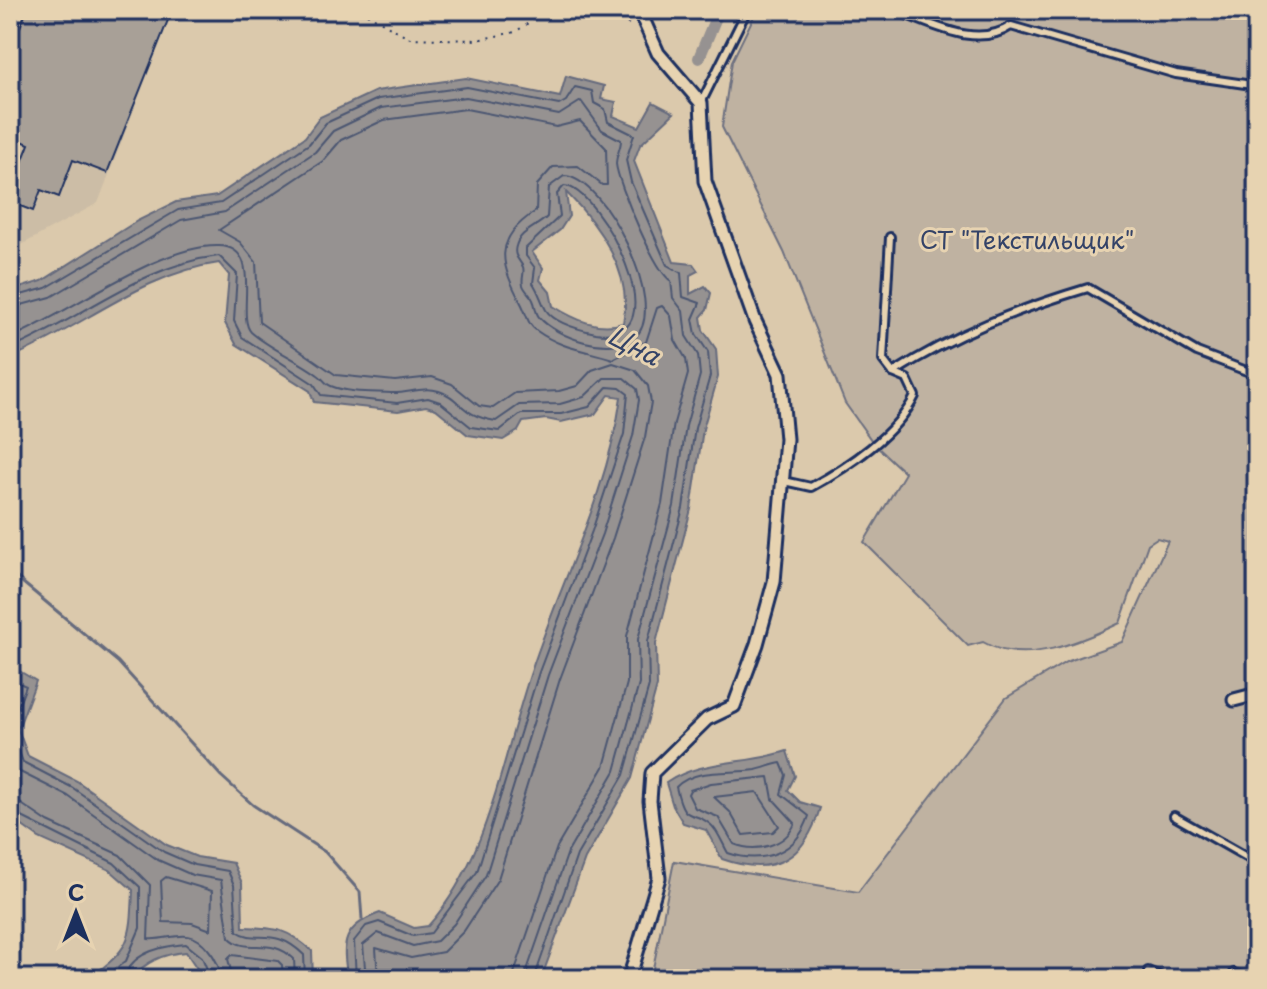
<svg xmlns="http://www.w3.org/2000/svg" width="1267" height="989" viewBox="0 0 1267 989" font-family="'Playpen Sans',sans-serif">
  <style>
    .built { fill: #ccbda6 }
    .green { fill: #bfb2a1; stroke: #6d7080; stroke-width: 2 }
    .water { fill: #969291; stroke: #656a7d; stroke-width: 2; fill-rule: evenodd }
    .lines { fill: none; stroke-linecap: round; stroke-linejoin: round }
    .shore { stroke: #4c5772; stroke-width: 2 }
    .stream { stroke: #656a7d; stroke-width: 3 }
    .canal { stroke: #969291; stroke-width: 12 }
    .building { fill: #a8a097; stroke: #1b2f5e; stroke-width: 2 }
    .service-casing { stroke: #1b2f5e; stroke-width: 12 }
    .minor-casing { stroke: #1b2f5e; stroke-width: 17 }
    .path { stroke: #1b2f5e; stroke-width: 2; stroke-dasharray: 2 6; stroke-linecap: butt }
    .service { stroke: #e7d3b1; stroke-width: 6 }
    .minor { stroke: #e7d3b1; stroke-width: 11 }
    .labels { text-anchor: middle; stroke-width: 6; stroke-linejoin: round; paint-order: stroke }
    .park-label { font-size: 24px; fill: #344368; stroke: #e7d3b1 }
    .water-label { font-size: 26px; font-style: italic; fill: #344368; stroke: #e7d3b1 }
  </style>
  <rect width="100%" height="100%" fill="#dbc9ac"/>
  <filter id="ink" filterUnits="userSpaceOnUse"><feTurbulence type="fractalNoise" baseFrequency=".0125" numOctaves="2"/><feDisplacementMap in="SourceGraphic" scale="16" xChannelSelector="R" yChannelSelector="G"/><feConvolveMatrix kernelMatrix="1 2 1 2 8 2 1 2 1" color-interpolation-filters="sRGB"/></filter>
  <g filter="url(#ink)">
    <!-- built -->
    <path class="built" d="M10,10H172L98,203L10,251Z"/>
    <!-- green -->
    <path class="green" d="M757,10H1257V979H651L674,861L858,892L1006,698L1066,662L1122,642L1168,541L1157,538L1148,544L1120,623C1082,641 1024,667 983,642L968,646L864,542L905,473L874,444L845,403L784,252L722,127L732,61Z"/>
    <!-- water -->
    <g class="water">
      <path d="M566,76L604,86L601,99L616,102L613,116L639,127L653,102L674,113L640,145L634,161L674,262L693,264L698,271L690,275V294L705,286L711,293L707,310L701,317L703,330L716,349L718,377L703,429L691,509L656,643L657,686L632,778L585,859L541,979H348C341,943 343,926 380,913L414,928L428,926C491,855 502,756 532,669C562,579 608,492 621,397L609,395L595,414L561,422L546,419L523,422L518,431L503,440L468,435L436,409L426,406L398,411L314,402L310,391L236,344L225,323L229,275L219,263C143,273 80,329 10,358V291L42,281L137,221L176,202L217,196L305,137L320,117L376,91L466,78L560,97ZM566,192C599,225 634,274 623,323C598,331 574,319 553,306L550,292L540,280L543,268L532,252L560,230L569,216Z"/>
      <path d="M16,669L36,681L18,729L28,756L77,781L167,845L197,857L233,863L242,883L243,927C277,928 286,928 312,951L313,979H204L186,952C162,954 147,961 130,979H88C130,948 131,943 133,890L110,870L39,838L10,817V673Z"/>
      <path d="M787,751L795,776L788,790L800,802L820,808C805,860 773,877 722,859L706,830L683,823L673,806L666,783C701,759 746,765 787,751Z"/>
    </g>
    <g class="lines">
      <!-- shore -->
      <g class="shore">
        <path d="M564,176C604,176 670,307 635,337C611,356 557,338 539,317C535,312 536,306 533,300C531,295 525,291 523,285C521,279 525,273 523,267C519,259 513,256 516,246C520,231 537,227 547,217L549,187Z"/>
        <path d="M564,186C598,185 684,347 596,333C581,330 555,324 546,310C541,301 539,292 533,283L535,268L526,256V248L560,216L557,194Z"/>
        <path d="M10,298L46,288L178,210L221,203L309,144L326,123L378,99L467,87L559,105L566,101L575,87L592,91L594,103L605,109L608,122L634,135L626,160L631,182L667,265L681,273L683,297L700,303L693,319L696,334L708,352L710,376L695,428L683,508L648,641L649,686L624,775L577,855L534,979"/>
        <path d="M10,308L51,297L181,220L225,212L315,152L333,131L381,108L466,97L559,115L581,101L602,130L621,140C621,148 616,155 616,164C618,184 655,271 671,281L673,298L683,311L686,336L698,355L700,375L686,426L674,506L638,639L639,684L615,771L568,852L524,979"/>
        <path d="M10,338C69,314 159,244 219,246C265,247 235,316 251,332C270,349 297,359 318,375C323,378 325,384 331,386C348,393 372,392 391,393C408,394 422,386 439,391C462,398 460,416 496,421L519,405L560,404L584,397L604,378H624L637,389L639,400L633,436L602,534L548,675L486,875L454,924L437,941L413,946L378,933L363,945L366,979"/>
        <path d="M10,349C80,320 143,264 219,256L237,274L234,321L242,337L314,384L321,395L397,403L428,398L440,402L471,427L499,431L521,414H561L589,407L607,387L620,388L628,394L624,434L592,531L539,672L477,872L431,933L413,936L379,922L366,926L354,941L356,979"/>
        <path d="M10,679L26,686L10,728L23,762L73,788L164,852L194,865L228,871L234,885L237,931C257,945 273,925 304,955L305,979"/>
        <path d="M10,759L18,771L68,796L158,860L192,875L221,880L229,937C247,956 269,935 294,959L295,979"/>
        <path d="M781,763L786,775L781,794L809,816C797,853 763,865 728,853C723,845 718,830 710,824C690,808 685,826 676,787C695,767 731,774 756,770C765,768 773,764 781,763Z"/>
        <path d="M769,777L773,799L795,823C786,846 756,853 734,844L718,817L695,808L688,794L690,790L711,783Z"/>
        <path d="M757,792L779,826L773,832L743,835L730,812L714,797Z"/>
        <path d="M10,801L20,803L48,822L120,855L150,885L148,939C171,941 189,925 208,949C215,957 220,968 221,979"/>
        <path d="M10,811L114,863L140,887V928L126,961L101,979"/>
        <path d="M166,877L212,891L211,930L192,923L163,922L161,881Z"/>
        <path d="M125,979C129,953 163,946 186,944L202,957L211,979"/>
        <path d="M233,979L228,959L232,955L278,961L282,965L283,979"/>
        <path d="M378,979L376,948L411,958L443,952L464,931L498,879L560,679L613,538L645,437L651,402L648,386L635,370L613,363L592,370L577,386L559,391L515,393L493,408L479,406L452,384L432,377L395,381L336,375L259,322L256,262L240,242L219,230L323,161L341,140L384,120L466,109L556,127L580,121L606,148L607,185H602L578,166L553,167L537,185L536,211C491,240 501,265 522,305C527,315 527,324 537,331C562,349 586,350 613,359L646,342L657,308L662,306L671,316L675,340L686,359L688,374L674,423L662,504L627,636V683L604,767L557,847L512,979"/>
      </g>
      <!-- stream -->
      <path class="stream" d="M10,572L118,662L221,776L253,805L325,852L360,892L362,919"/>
      <!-- canal -->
      <path class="canal" d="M699,58L719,10"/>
    </g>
    <!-- building -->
    <path class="building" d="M27,10H172L107,173L73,160L59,197L41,190L33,211L10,202V193L29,144L10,136V23L20,27Z"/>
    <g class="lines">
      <!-- service casing -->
      <g class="service-casing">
        <g id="service">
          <path d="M893,10C932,23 975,50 1011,26L1176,74L1252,85"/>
          <path d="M701,103L747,10"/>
          <path d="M890,237L883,360L893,373C954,334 1018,309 1088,288L1197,352L1257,375"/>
          <path d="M784,481L811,487C848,467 897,434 915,396L907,379L893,373"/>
          <path d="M1174,816L1257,863"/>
          <path d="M1234,973L1250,979"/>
          <path d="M1148,979V971L1167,979"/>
        </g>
      </g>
      <!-- minor casing -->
      <g class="minor-casing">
        <g id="minor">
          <path d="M1234,700L1257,694"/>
          <path d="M629,979L659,878L650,801L652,773L707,719L734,706L757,644L774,582L786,439L780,374L755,321L705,181L701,103L658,53L639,10"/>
        </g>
      </g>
      <!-- path -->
      <g class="path">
        <path d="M360,10L410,38L477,40L515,32L548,10"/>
        <path d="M607,10L633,27"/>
      </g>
      <!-- service -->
      <use href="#service" class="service"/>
      <!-- minor -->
      <use href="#minor" class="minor"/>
    </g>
  </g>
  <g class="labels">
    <!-- park labels -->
    <g class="park-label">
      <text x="1027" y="249">СТ "Текстильщик"</text>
    </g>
    <!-- water labels -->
    <g class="water-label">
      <text transform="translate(634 346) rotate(27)" y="9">Цна</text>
    </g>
  </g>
  <!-- margin -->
  <rect width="1267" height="989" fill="none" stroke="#e7d3b1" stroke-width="40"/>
  <rect x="20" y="20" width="1227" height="949" fill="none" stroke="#1b2f5e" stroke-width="3" filter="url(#ink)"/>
  <!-- north arrow -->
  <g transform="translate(76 913)" stroke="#e7d3b1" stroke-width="6" paint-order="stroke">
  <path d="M0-6L14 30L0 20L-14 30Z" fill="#1b2f5e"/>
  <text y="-12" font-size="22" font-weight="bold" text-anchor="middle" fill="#1b2f5e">С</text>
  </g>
</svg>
